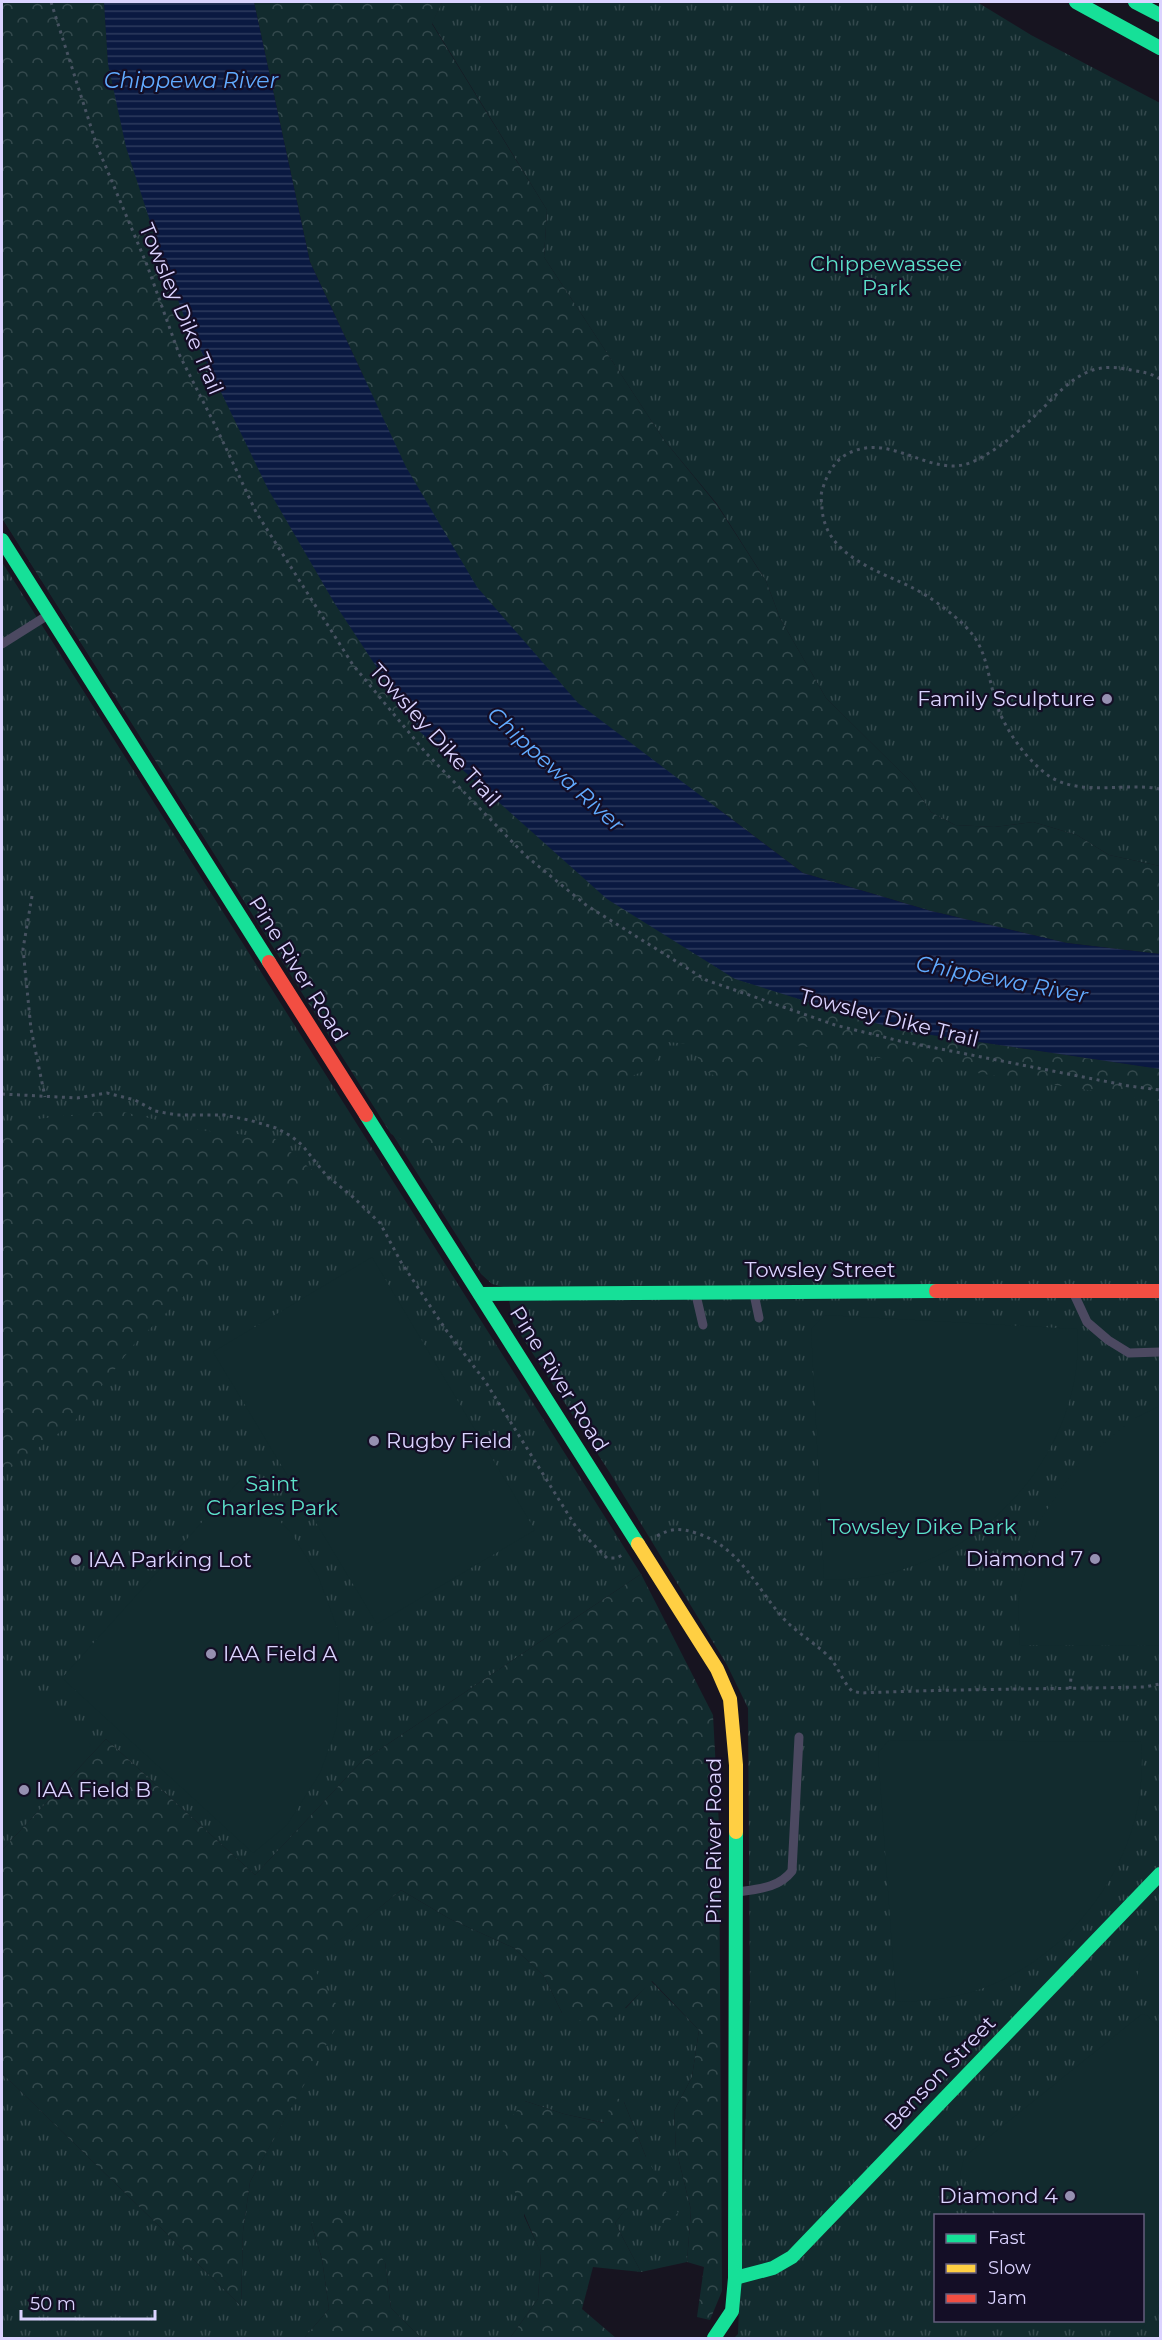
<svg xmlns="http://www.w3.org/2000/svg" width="1162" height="2340" viewBox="0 0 1162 2340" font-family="Montserrat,sans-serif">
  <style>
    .grass { fill: url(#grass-tufts); fill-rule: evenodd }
    .forest { fill: url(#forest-crowns) }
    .pitch { fill: #122b2e }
    .water { fill: url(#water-rules) }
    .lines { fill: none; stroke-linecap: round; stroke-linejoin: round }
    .path { stroke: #475261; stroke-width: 3; stroke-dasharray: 3 4.5; stroke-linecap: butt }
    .lane { stroke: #4c4961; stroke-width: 9 }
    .fast { stroke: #16e098; stroke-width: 14 }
    .slow { stroke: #ffcf43; stroke-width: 14 }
    .jam { stroke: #f24e42; stroke-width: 14 }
    .poi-dot { fill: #9690b1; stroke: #140e26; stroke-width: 2 }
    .labels { text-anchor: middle; stroke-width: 4.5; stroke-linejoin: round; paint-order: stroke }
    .park-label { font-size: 21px; fill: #5ce2ca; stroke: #140e26 }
    .street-label { font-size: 21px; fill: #dbd3ff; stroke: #140e26 }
    .poi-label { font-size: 21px; fill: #dbd3ff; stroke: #140e26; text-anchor: start }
    .water-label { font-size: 22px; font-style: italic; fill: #61abff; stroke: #140e26 }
  </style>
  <defs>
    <pattern id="grass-tufts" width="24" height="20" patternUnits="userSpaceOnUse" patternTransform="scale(1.5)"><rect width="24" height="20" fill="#122b2e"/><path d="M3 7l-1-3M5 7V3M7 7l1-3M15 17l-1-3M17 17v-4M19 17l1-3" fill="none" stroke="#34494d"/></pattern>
    <pattern id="forest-crowns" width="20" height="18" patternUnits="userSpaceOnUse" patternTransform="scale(1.5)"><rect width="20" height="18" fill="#122b2e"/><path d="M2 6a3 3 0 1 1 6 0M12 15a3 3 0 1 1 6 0" fill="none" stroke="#34494d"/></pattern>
    <pattern id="water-rules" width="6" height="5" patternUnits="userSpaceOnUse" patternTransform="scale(1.5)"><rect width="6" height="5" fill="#0a1941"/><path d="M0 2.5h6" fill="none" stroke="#2d3a5e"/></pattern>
  </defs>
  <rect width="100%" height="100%" fill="#171420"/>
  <!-- grass -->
  <g class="grass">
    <path d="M2,2H104L108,64L898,1030L1160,1069V2338H734L738,2334L750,1997L748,1708L727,1665L610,1473L513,1323L507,1288L492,1284L481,1274L2,518ZM936,2216H1142V2320H936Z"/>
    <path d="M442,2H977L1031,35L1160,103V866L1109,855L1077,835L1033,822L994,827L955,825L931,812L912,783L826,698L780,618L766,581L717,504L664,440L544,257L547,210L432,23Z"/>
    <path d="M2,562L641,1574L361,1762L255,1875L106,1739L2,1850Z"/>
    <path d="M401,1890L450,1919L514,1948L544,1976L562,2013L626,2008L651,1981L699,2030L692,2077L674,2111L676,2149L691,2210L687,2262L641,2272L615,2223L634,2198L646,2157L624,2102L605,2123L564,2114L525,2101L524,2216L541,2253L538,2299L510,2338H421L391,2308L385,2262L311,2223L322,2259L329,2309L304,2338H2V2073L241,2306L243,2231L250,2182L342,2015L310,1964Z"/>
  </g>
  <!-- forest -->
  <g class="forest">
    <path d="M2,2H104L108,64L126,147L161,255L184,316L268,489L335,604L418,730L676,941L735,979L898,1030L1160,1069V1101L789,1044L759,1083L731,1085L704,1070L691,1044L667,1042L651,1068L620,1081L593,1076L557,1082L521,1093L466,1145L416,1146L391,1134L2,518Z"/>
    <path d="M254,2H442L432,24L547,210L544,257L664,440L717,505L766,581L780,618L826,698L912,783L931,812L955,825L994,827L1033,822L1077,835L1109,855L1160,866V954L1067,943L931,911L803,873L578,703L477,587L406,467L310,262Z"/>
    <path d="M115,1110L199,1130L274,1138L313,1171L135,1343L74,1422L2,1474V1123Z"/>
    <path d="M641,1574L713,1715L719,1825L722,2291L710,2320L697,2317L704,2267L687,2262L691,2210L676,2149L674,2111L692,2077L699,2030L652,1981L603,2030L562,2013L544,1976L514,1948L450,1919L401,1890L311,1964L343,2015L250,2182L243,2231L241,2306L2,2073V1850L106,1739L255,1875L361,1762Z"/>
    <path d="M614,2096L624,2102L646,2157L678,2213L662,2227L634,2199L615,2223L641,2272L593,2267L582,2309L616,2338H510L538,2299L541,2254L504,2166L501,2130L525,2101L564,2114L604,2123Z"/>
    <path d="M344,2212L385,2262L391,2308L421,2338H304L329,2309L322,2259L311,2223Z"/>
  </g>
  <!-- pitch -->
  <g class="pitch">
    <path d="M372,1257L535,1530L377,1624L213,1352Z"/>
    <path d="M825,1315L1077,1329C1077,1343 1078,1357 1076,1370C1059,1491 945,1586 824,1579L811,1329Z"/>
    <path d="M1160,1406V1646L1020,1645L1018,1598L1040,1520L1079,1463L1135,1418Z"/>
    <path d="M240,1480L292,1534L318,1576L338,1630L340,1679L336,1729L320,1773L287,1825L253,1853L62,1678Z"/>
    <path d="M2,1657L91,1745L2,1836Z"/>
    <path d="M889,1740L1142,1742C1142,1763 1142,1785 1138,1806C1121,1891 1053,1969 968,1993C944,2000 920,2001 896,2002L878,1753Z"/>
    <path d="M1160,1943V2003L1136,1983L1140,1963Z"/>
    <path d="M1142,2014L1148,2016L1160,2029V2306C1150,2319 1138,2339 1120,2338L1103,2321L1142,2320V2216L999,2215L960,2176L964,2157Z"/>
  </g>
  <!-- water -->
  <path class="water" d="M104,2H254L310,262L406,467L477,587L578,703L803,873L931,911L1067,943L1160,954V1069L898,1030L735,979L607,899L418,730L335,604L268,489L184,316L161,255L126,147L108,64Z"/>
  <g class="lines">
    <!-- path -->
    <g class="path">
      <path d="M51,2L97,146L147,265L179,354L217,429L256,512L353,665L426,753L526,856L586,905L706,980L835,1025L900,1041L1129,1086L1160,1090"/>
      <path d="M1160,379C1151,373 1142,372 1131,370C1118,367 1102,366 1090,371C1070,379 1056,395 1041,410C1020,430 999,450 972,462C934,479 894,435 854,451C836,457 827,473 822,491C820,497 822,503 822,509C826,556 877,570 913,588C927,595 942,606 954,616C987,643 984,661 995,699C1002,726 1026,760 1049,776C1081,797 1125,782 1160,789"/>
      <path d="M32,896L23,949L31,1029L45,1097"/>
      <path d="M2,1094L77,1098L107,1093L135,1100L155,1111L177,1115H224L249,1120L276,1128L291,1136L302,1145L326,1175L353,1197L380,1223L401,1262L446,1330L485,1381L576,1527L607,1558H617L622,1555"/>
      <path d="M657,1536C671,1528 681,1528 696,1533C740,1547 755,1586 783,1618C796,1632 812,1641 826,1654C838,1664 841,1680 852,1691L861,1693C955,1689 1049,1689 1144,1687L1160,1684"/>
      <path d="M1070,1689L1071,1677"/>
    </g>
    <!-- lane -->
    <g class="lane">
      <path d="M2,644L48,615"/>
      <path d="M754,1294L759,1318"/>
      <path d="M1074,1294L1087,1322L1108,1340L1129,1353L1160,1352"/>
      <path d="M696,1295L703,1325"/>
      <path d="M738,1892C758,1889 779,1888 792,1871L799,1737"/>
    </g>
    <!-- fast -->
    <g class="fast">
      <path d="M1076,2L1160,48"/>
      <path d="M1135,2L1160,15"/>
      <path d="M2,540L269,962"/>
      <path d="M366,1115L638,1544"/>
      <path d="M480,1294L936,1291"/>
      <path d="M735,2278L773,2268L792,2257L1160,1874"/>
      <path d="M714,2338L732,2311L735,2278L736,1832"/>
    </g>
    <!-- slow -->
    <path class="slow" d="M638,1544L717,1669L730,1699L736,1765V1832"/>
    <!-- jam -->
    <g class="jam">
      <path d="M269,962L366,1115"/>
      <path d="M936,1291H1160"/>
    </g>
  </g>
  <!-- markers -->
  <g class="poi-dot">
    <circle cx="1107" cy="699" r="6"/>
    <circle cx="374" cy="1441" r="6"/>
    <circle cx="1095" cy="1559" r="6"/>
    <circle cx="76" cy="1560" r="6"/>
    <circle cx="211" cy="1654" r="6"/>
    <circle cx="24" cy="1790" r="6"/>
    <circle cx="1070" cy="2196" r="6"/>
  </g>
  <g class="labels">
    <!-- park labels -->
    <g class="park-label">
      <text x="886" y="271">Chippewassee<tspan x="886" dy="24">Park</tspan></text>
      <text x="272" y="1491">Saint<tspan x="272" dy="24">Charles Park</tspan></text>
      <text x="922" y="1534">Towsley Dike Park</text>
    </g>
    <!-- street labels -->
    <g class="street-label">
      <text transform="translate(181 309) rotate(67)" y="7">Towsley Dike Trail</text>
      <text transform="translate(435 735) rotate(48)" y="7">Towsley Dike Trail</text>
      <text transform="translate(298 969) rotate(58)" y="7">Pine River Road</text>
      <text transform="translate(889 1018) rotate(14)" y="7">Towsley Dike Trail</text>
      <text x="820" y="1277">Towsley Street</text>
      <text transform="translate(559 1379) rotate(58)" y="7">Pine River Road</text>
      <text transform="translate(714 1841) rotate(-90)" y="7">Pine River Road</text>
      <text transform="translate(940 2073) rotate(-46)" y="7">Benson Street</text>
    </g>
    <!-- poi labels -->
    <g class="poi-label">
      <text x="1095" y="706" text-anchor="end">Family Sculpture</text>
      <text x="386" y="1448">Rugby Field</text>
      <text x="1083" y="1566" text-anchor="end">Diamond 7</text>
      <text x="88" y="1567">IAA Parking Lot</text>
      <text x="223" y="1661">IAA Field A</text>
      <text x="36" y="1797">IAA Field B</text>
      <text x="1058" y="2203" text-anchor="end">Diamond 4</text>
    </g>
    <!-- water labels -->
    <g class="water-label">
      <text x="191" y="88">Chippewa River</text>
      <text transform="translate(556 769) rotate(42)" y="8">Chippewa River</text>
      <text transform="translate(1002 979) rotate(11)" y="8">Chippewa River</text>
    </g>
  </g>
  <!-- border -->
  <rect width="1162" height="2340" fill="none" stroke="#dbd3ff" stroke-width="6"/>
  <!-- legend -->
  <rect x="934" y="2214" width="210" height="108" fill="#140e26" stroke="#645d7d" stroke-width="1.5"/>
  <rect x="946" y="2234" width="30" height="9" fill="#16e098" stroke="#645d7d" stroke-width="1.5"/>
  <text x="988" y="2244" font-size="18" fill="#dbd3ff">Fast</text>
  <rect x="946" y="2264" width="30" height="9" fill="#ffcf43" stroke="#645d7d" stroke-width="1.5"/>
  <text x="988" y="2274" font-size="18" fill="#dbd3ff">Slow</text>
  <rect x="946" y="2294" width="30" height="9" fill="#f24e42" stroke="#645d7d" stroke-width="1.5"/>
  <text x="988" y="2304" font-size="18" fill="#dbd3ff">Jam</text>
  <!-- scale -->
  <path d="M21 2310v9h134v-9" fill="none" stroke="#dbd3ff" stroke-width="3"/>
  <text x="30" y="2310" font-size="18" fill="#dbd3ff" stroke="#140e26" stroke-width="4.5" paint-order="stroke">50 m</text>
</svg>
